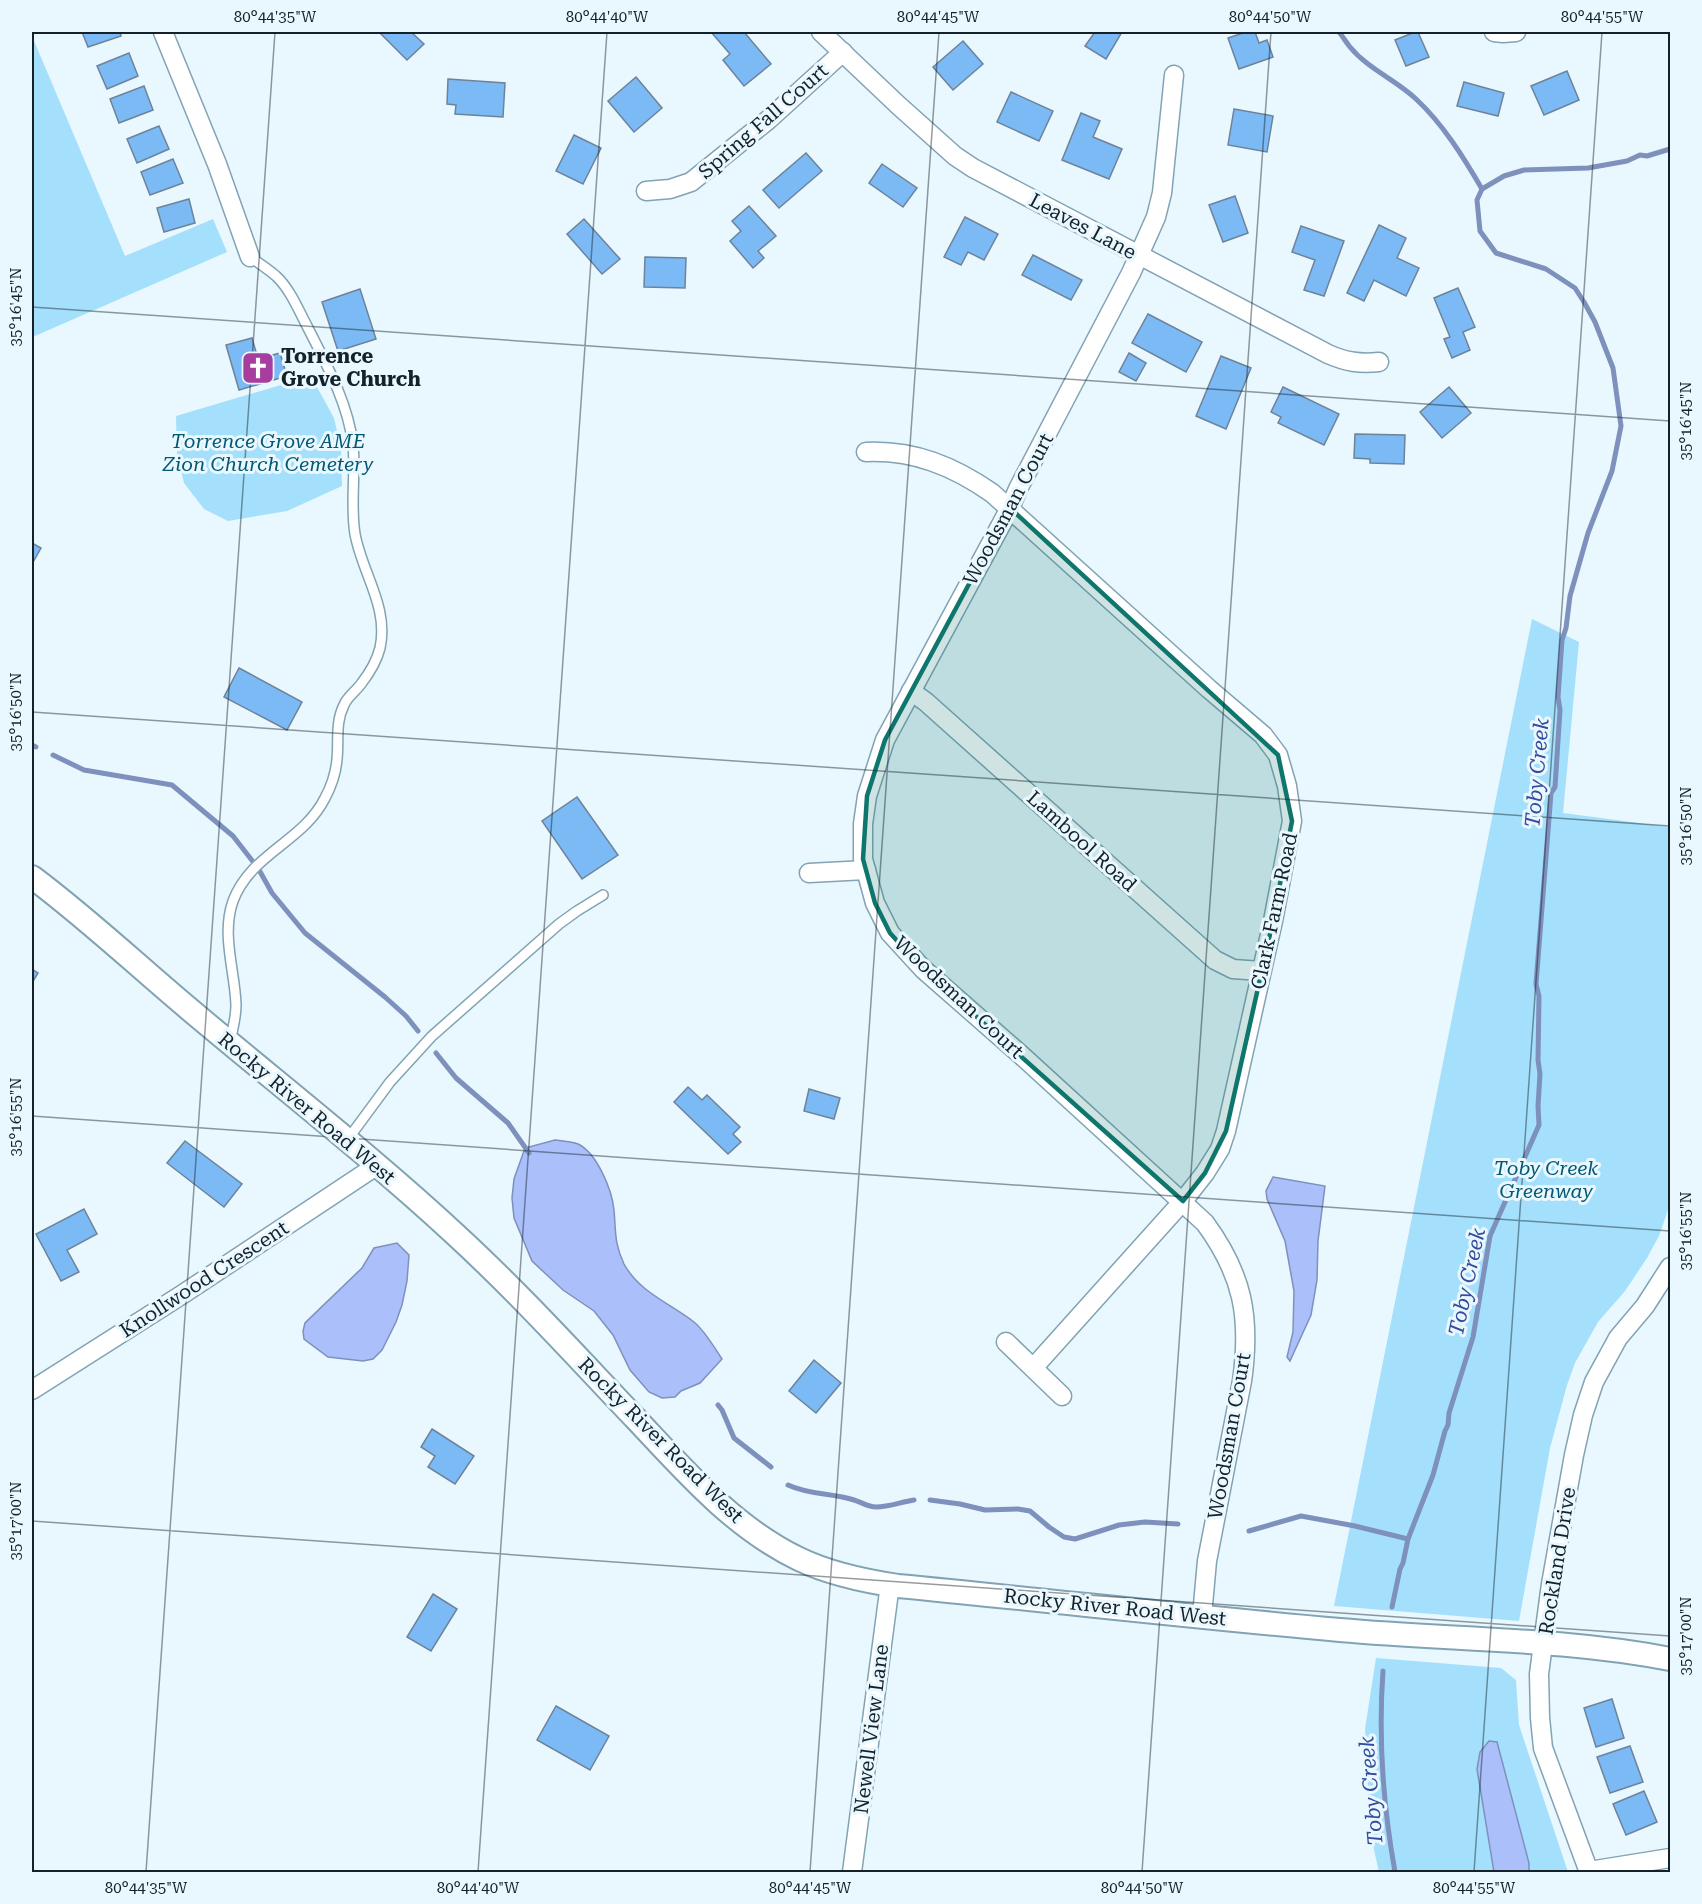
<svg xmlns="http://www.w3.org/2000/svg" width="1702" height="1904" viewBox="0 0 1702 1904" font-family="'Roboto Serif',serif">
  <style>
    .green { fill: #a4e0fc }
    .water { fill: #abc0fb; stroke: #7e90bc; stroke-width: 1.5 }
    .lines { fill: none; stroke-linecap: round; stroke-linejoin: round }
    .stream { stroke: #7e90bc; stroke-width: 5 }
    .building { fill: #7cbaf6; stroke: #6c839a; stroke-width: 1.5 }
    .service-casing { stroke: #81a3b3; stroke-width: 12 }
    .minor-casing { stroke: #81a3b3; stroke-width: 21 }
    .tertiary-casing { stroke: #81a3b3; stroke-width: 26 }
    .service { stroke: #fff; stroke-width: 9 }
    .minor { stroke: #fff; stroke-width: 18 }
    .tertiary { stroke: #fff; stroke-width: 22 }
    .marked { fill: #0f766e; fill-opacity: 0.2; stroke: #0f766e; stroke-width: 4.5; stroke-linejoin: round }
    .ticks { fill: none; stroke: #142128; stroke-width: 1.5; stroke-opacity: 0.45 }
    .labels { text-anchor: middle; stroke-width: 6; stroke-linejoin: round; paint-order: stroke }
    .street-label { font-size: 20px; fill: #142128; stroke: #e9f7fe }
    .poi-label { font-size: 20px; font-weight: bold; fill: #142128; stroke: #e9f7fe; text-anchor: start }
    .park-label { font-size: 20px; font-style: italic; fill: #045873; stroke: #e9f7fe }
    .water-label { font-size: 21px; font-style: italic; fill: #354b9f; stroke: #e9f7fe }
    .neatline { fill: none; stroke: #142128; stroke-width: 2 }
    .ticks-label { font-size: 15px; text-anchor: middle; fill: #142128 }
  </style>
  <rect width="100%" height="100%" fill="#e9f7fe"/>
  <!-- green -->
  <g class="green">
    <path d="M32,36L125,256L213,219L227,252L35,336L32,334Z"/>
    <path d="M311,376L334,418L341,449L342,486L287,511L228,521L204,509L184,483L177,454L176,416Z"/>
    <path d="M1532,619L1579,642L1563,813L1670,827V1204L1659,1236L1647,1258L1625,1291L1598,1322L1575,1363L1567,1385L1550,1448L1519,1621L1334,1606Z"/>
    <path d="M1376,1658L1501,1668L1516,1680L1519,1725L1568,1872H1379L1370,1832L1365,1729Z"/>
  </g>
  <!-- water -->
  <g class="water">
    <path d="M555,1140C562,1141 571,1141 578,1144C597,1153 612,1190 614,1210C616,1232 614,1243 624,1264C640,1293 670,1303 694,1322C705,1331 714,1347 722,1359L700,1383L681,1391L675,1397L662,1398L649,1392L630,1370L613,1335L594,1311L563,1290L532,1261L514,1218L512,1198L514,1179L525,1148Z"/>
    <path d="M1273,1177L1325,1186L1318,1241L1317,1280L1311,1315L1290,1361L1287,1357L1293,1332L1294,1291L1285,1241L1267,1199L1266,1191Z"/>
    <path d="M397,1243L409,1255L407,1281L402,1305L396,1322L382,1350L373,1359L363,1361L328,1357L304,1339L303,1331L305,1323L362,1268L374,1248Z"/>
    <path d="M1489,1741L1497,1742L1529,1863V1872H1494L1477,1769L1480,1752Z"/>
  </g>
  <g class="lines">
    <!-- stream -->
    <g class="stream">
      <path d="M1339,32C1343,37 1346,42 1350,47C1368,69 1396,80 1416,99C1443,124 1464,158 1482,189"/>
      <path d="M32,745L36,747"/>
      <path d="M53,755L84,770L172,785L233,836L258,868L272,893L305,933L385,997L406,1016L418,1031"/>
      <path d="M436,1053L456,1078L508,1123L529,1153"/>
      <path d="M718,1405L722,1410L734,1438L771,1467"/>
      <path d="M788,1485C809,1495 832,1493 854,1500C861,1502 868,1507 876,1507C889,1507 901,1502 914,1500"/>
      <path d="M930,1500L960,1504L985,1510L1018,1509L1030,1511L1049,1527L1064,1537L1075,1539L1119,1525L1145,1522L1178,1524"/>
      <path d="M1249,1531L1301,1516L1355,1526L1408,1539"/>
      <path d="M1392,1607L1400,1569L1403,1563L1408,1539L1433,1475L1445,1431L1448,1425L1449,1413L1473,1337L1490,1236L1539,1125L1538,1106L1540,1074L1538,1060L1539,996L1536,984L1551,793L1555,787L1560,710L1558,697L1562,640L1566,628L1570,596L1588,533L1612,471L1621,426L1613,368L1595,322L1584,302L1575,288L1546,269L1496,253L1480,231L1477,200L1482,189L1504,176L1524,170L1588,168L1627,161L1640,155L1647,156L1670,149"/>
      <path d="M1383,1671C1378,1740 1383,1805 1395,1872"/>
    </g>
  </g>
  <!-- building -->
  <g class="building">
    <path d="M82,32H120L121,36L88,47Z"/>
    <path d="M379,32H411L424,44L407,60Z"/>
    <path d="M711,32H744L771,64L744,86L723,60L730,54Z"/>
    <path d="M1095,32H1122L1106,59L1085,46Z"/>
    <path d="M1246,32H1255L1259,43L1267,40L1273,57L1239,69L1228,38Z"/>
    <path d="M1415,32H1418L1429,57L1406,66L1395,40Z"/>
    <path d="M963,41L983,64L953,90L933,67Z"/>
    <path d="M129,53L138,76L107,89L97,66Z"/>
    <path d="M1567,71L1579,100L1544,115L1531,86Z"/>
    <path d="M636,77L662,108L634,132L608,101Z"/>
    <path d="M448,79L505,83L503,117L455,114L456,105L447,104Z"/>
    <path d="M1464,82L1504,93L1498,116L1457,106Z"/>
    <path d="M144,86L153,110L119,123L110,99Z"/>
    <path d="M1011,92L1053,111L1039,141L997,122Z"/>
    <path d="M1234,109L1273,116L1267,152L1228,145Z"/>
    <path d="M1081,113L1100,121L1093,137L1122,149L1109,179L1062,160Z"/>
    <path d="M159,126L169,149L137,163L127,139Z"/>
    <path d="M574,135L601,148L583,184L556,171Z"/>
    <path d="M806,153L822,171L779,208L763,190Z"/>
    <path d="M173,159L183,183L150,195L141,172Z"/>
    <path d="M882,164L917,188L903,207L869,183Z"/>
    <path d="M1235,196L1248,233L1223,242L1209,205Z"/>
    <path d="M189,199L195,223L164,232L157,208Z"/>
    <path d="M749,206L776,236L758,251L764,258L753,268L730,241L741,231L732,221Z"/>
    <path d="M965,217L998,234L984,260L968,252L961,265L944,257Z"/>
    <path d="M584,219L620,259L602,274L567,234Z"/>
    <path d="M1379,225L1406,238L1397,258L1419,268L1406,296L1374,280L1364,301L1347,293Z"/>
    <path d="M1301,226L1344,241L1324,296L1304,290L1315,260L1292,252Z"/>
    <path d="M1033,255L1082,280L1071,300L1022,275Z"/>
    <path d="M645,257L686,258L685,288L644,287Z"/>
    <path d="M1458,288L1475,327L1463,332L1470,350L1452,358L1444,339L1450,337L1434,298Z"/>
    <path d="M360,289L376,339L338,351L322,302Z"/>
    <path d="M1148,314L1202,342L1186,372L1132,343Z"/>
    <path d="M252,338L258,359L280,353L287,376L239,390L226,345Z"/>
    <path d="M1129,353L1146,363L1136,381L1119,372Z"/>
    <path d="M1221,356L1251,368L1226,429L1196,416Z"/>
    <path d="M1283,387L1339,414L1324,445L1278,423L1281,417L1271,412Z"/>
    <path d="M1449,387L1471,413L1442,438L1420,412Z"/>
    <path d="M1355,434L1405,435L1404,464L1370,463V459L1354,458Z"/>
    <path d="M32,543L41,548L32,564Z"/>
    <path d="M239,668L302,702L287,730L224,697Z"/>
    <path d="M577,797L618,855L582,879L542,821Z"/>
    <path d="M32,969L38,973L32,983Z"/>
    <path d="M688,1087L702,1100L707,1095L740,1127L733,1134L741,1142L728,1154L674,1102Z"/>
    <path d="M809,1089L840,1098L834,1119L804,1111Z"/>
    <path d="M185,1141L242,1184L224,1207L167,1163Z"/>
    <path d="M84,1209L97,1234L67,1250L79,1272L61,1281L36,1234Z"/>
    <path d="M814,1360L841,1383L816,1413L789,1391Z"/>
    <path d="M432,1429L474,1456L455,1484L428,1467L435,1456L421,1447Z"/>
    <path d="M433,1594L457,1609L431,1651L407,1637Z"/>
    <path d="M1612,1699L1624,1738L1596,1747L1584,1708Z"/>
    <path d="M556,1706L609,1736L590,1770L537,1740Z"/>
    <path d="M1630,1746L1643,1782L1610,1793L1597,1757Z"/>
    <path d="M1644,1791L1657,1822L1626,1835L1613,1804Z"/>
  </g>
  <g class="lines">
    <!-- service casing -->
    <g class="service-casing">
      <g id="service">
        <path d="M230,1041C233,1029 236,1017 236,1005C235,971 221,935 233,901C251,853 303,842 325,798C332,785 336,772 337,759C339,740 335,723 344,705C347,697 355,692 361,684C368,675 377,660 380,648C389,607 362,573 355,534C350,504 356,474 353,444C347,400 326,364 307,326C298,309 290,289 276,276C268,269 259,263 250,257"/>
        <path d="M348,1139L390,1082L432,1036L559,924L577,911L603,895"/>
      </g>
    </g>
    <!-- minor casing -->
    <g class="minor-casing">
      <g id="minor">
        <path d="M163,32L217,164L250,257"/>
        <path d="M821,32L898,105L955,156L973,168L1328,354C1346,362 1360,364 1379,362"/>
        <path d="M1494,32L1503,33L1516,32"/>
        <path d="M1174,75L1162,193L1156,217L1131,273L1018,489L1010,508L885,740L867,796L863,824V859L875,903L890,933L923,969L1020,1054L1205,1223C1243,1275 1251,1317 1242,1381L1207,1561L1202,1616"/>
        <path d="M646,191L670,189L691,182L768,120L843,52"/>
        <path d="M866,452C914,450 953,466 992,493L1209,689L1263,735L1278,755L1287,786L1292,821L1273,921L1226,1131L1220,1149L1205,1173L1183,1201L1034,1367"/>
        <path d="M911,691L926,702L1215,960L1233,969L1261,971"/>
        <path d="M809,873L866,870"/>
        <path d="M1006,1342L1062,1396"/>
        <path d="M32,1390L183,1294L376,1166"/>
        <path d="M1589,1871L1670,1858"/>
        <path d="M852,1872L890,1584"/>
        <path d="M1589,1872L1543,1748L1540,1718L1539,1674L1551,1584L1574,1455L1583,1415L1594,1382L1618,1338L1645,1306L1670,1267"/>
      </g>
    </g>
    <!-- tertiary casing -->
    <g class="tertiary-casing">
      <path id="tertiary" d="M32,877C91,921 144,972 201,1019C287,1091 375,1160 457,1236C520,1294 577,1357 636,1419C685,1471 734,1528 799,1559C830,1574 864,1581 898,1586C1045,1600 1193,1617 1340,1630C1450,1640 1562,1638 1670,1659"/>
    </g>
    <!-- service -->
    <use href="#service" class="service"/>
    <!-- minor -->
    <use href="#minor" class="minor"/>
    <!-- tertiary -->
    <use href="#tertiary" class="tertiary"/>
  </g>
  <!-- marked area -->
  <path class="marked" d="M1010,508L1278,755L1292,821L1273,921L1226,1131L1205,1173L1183,1201L923,969L890,933L875,903L863,859L867,796L885,740Z"/>
  <!-- ticks -->
  <path class="ticks" d="M32,307L1670,421M32,712L1670,826M32,1116L1670,1231M32,1521L1670,1636M146,1872L275,32M478,1872L607,32M810,1872L939,32M1142,1872L1271,32M1474,1872L1602,32"/>
  <!-- icons -->
  <defs>
    <g id="church-square" transform="scale(1.725)"><rect x="-9" y="-9" width="18" height="18" rx="4" fill="#a63d9f" stroke="#e9f7fe"/><path d="M-1.2-6h2.4v3.5h3.3v2.4h-3.3V6h-2.4V-.1h-3.3v-2.4h3.3Z" fill="#fff"/></g>
  </defs>
  <g fill-rule="evenodd">
    <use href="#church-square" x="258" y="368"/>
  </g>
  <g class="labels">
    <!-- street labels -->
    <g class="street-label">
      <text transform="translate(763 121) rotate(-41)" y="7">Spring Fall Court</text>
      <text transform="translate(1083 226) rotate(28)" y="7">Leaves Lane</text>
      <text transform="translate(1008 509) rotate(-62)" y="7">Woodsman Court</text>
      <text transform="translate(1082 841) rotate(42)" y="7">Lambool Road</text>
      <text transform="translate(1274 911) rotate(-78)" y="7">Clark Farm Road</text>
      <text transform="translate(959 997) rotate(43)" y="7">Woodsman Court</text>
      <text transform="translate(307 1108) rotate(40)" y="7">Rocky River Road West</text>
      <text transform="translate(204 1279) rotate(-33)" y="7">Knollwood Crescent</text>
      <text transform="translate(1229 1436) rotate(-80)" y="7">Woodsman Court</text>
      <text transform="translate(661 1440) rotate(45)" y="7">Rocky River Road West</text>
      <text transform="translate(1557 1561) rotate(-81)" y="7">Rockland Drive</text>
      <text transform="translate(1115 1607) rotate(6)" y="7">Rocky River Road West</text>
      <text transform="translate(871 1729) rotate(-83)" y="7">Newell View Lane</text>
    </g>
    <!-- poi labels -->
    <g class="poi-label">
      <text x="281" y="363">Torrence<tspan x="281" dy="23">Grove Church</tspan></text>
    </g>
    <!-- park labels -->
    <g class="park-label">
      <text x="268" y="448">Torrence Grove AME<tspan x="268" dy="23">Zion Church Cemetery</tspan></text>
      <text x="1546" y="1175">Toby Creek<tspan x="1546" dy="23">Greenway</tspan></text>
    </g>
    <!-- water labels -->
    <g class="water-label">
      <text transform="translate(1537 773) rotate(-85)" y="7">Toby Creek</text>
      <text transform="translate(1467 1282) rotate(-78)" y="7">Toby Creek</text>
      <text transform="translate(1371 1791) rotate(-95)" y="7">Toby Creek</text>
    </g>
  </g>
  <!-- border -->
  <rect width="1702" height="1904" fill="none" stroke="#e9f7fe" stroke-width="66"/>
  <rect x="33" y="33" width="1636" height="1838" class="neatline"/>
  <g class="ticks-label">
    <text x="275" y="22">80°44'35"W</text>
    <text x="607" y="22">80°44'40"W</text>
    <text x="938" y="22">80°44'45"W</text>
    <text x="1270" y="22">80°44'50"W</text>
    <text x="1602" y="22">80°44'55"W</text>
    <text transform="translate(16 307) rotate(-90)" y="5">35°16'45"N</text>
    <text transform="translate(1686 421) rotate(-90)" y="5">35°16'45"N</text>
    <text transform="translate(16 712) rotate(-90)" y="5">35°16'50"N</text>
    <text transform="translate(1686 826) rotate(-90)" y="5">35°16'50"N</text>
    <text transform="translate(16 1117) rotate(-90)" y="5">35°16'55"N</text>
    <text transform="translate(1686 1231) rotate(-90)" y="5">35°16'55"N</text>
    <text transform="translate(16 1521) rotate(-90)" y="5">35°17'00"N</text>
    <text transform="translate(1686 1636) rotate(-90)" y="5">35°17'00"N</text>
    <text x="146" y="1893">80°44'35"W</text>
    <text x="478" y="1893">80°44'40"W</text>
    <text x="810" y="1893">80°44'45"W</text>
    <text x="1142" y="1893">80°44'50"W</text>
    <text x="1474" y="1893">80°44'55"W</text>
  </g>
</svg>
